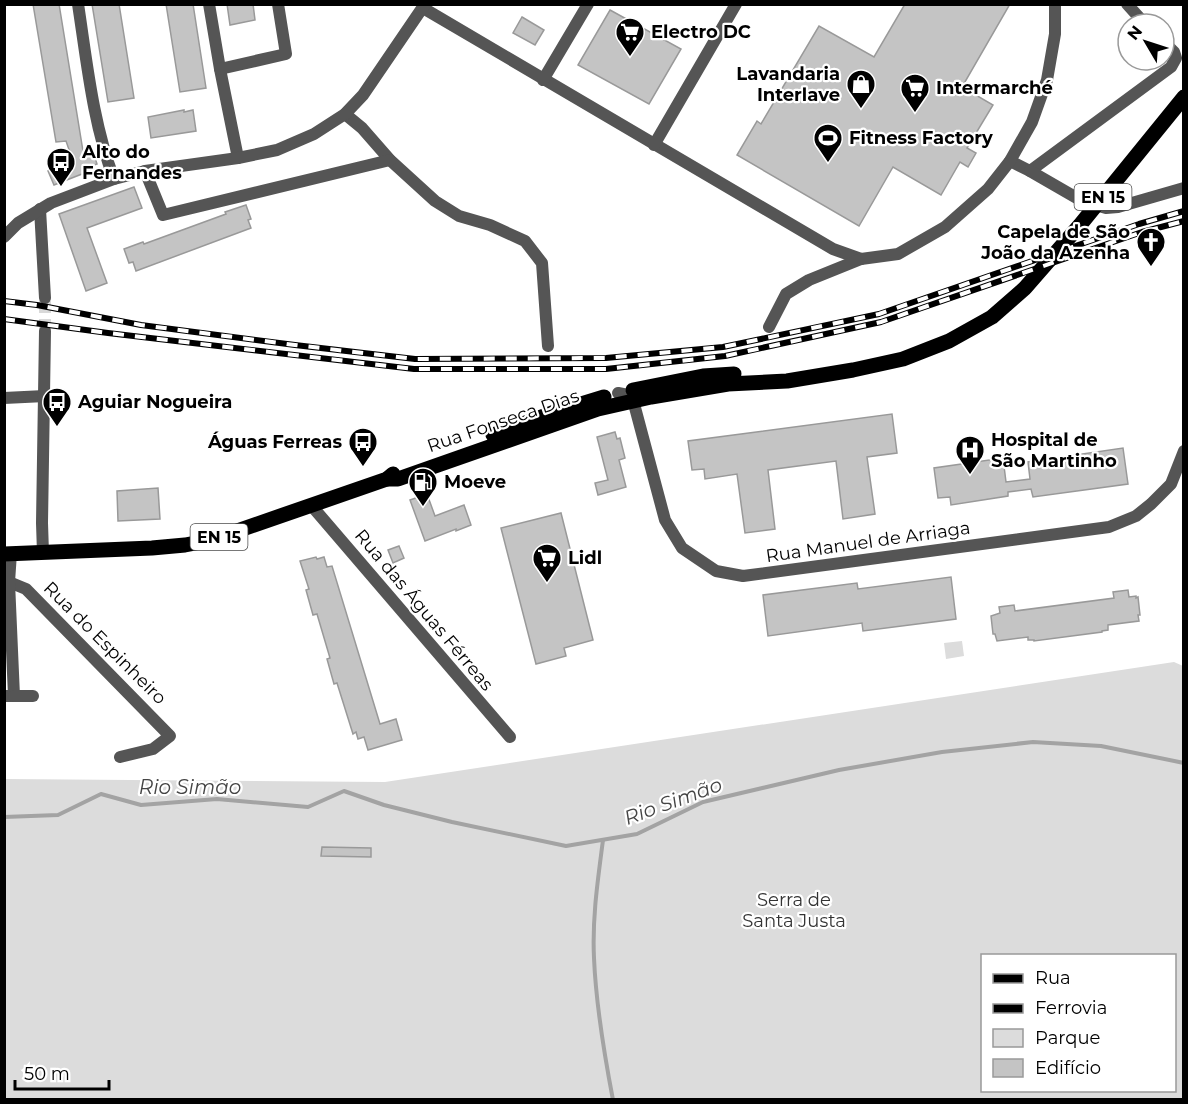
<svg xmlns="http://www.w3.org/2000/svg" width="1188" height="1104" viewBox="0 0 1188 1104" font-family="Montserrat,sans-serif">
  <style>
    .green { fill: #dcdcdc; fill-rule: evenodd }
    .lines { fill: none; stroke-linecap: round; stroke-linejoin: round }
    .stream { stroke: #a3a3a3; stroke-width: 4 }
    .building { fill: #c4c4c4; stroke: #999; stroke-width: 1.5 }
    .minor-tunnel { stroke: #d9d9d9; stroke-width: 12; stroke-dasharray: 12 6; stroke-linecap: butt }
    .minor { stroke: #555; stroke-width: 12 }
    .tertiary { stroke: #555; stroke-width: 12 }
    .primary { stroke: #000; stroke-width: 15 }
    .rail-casing { stroke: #000; stroke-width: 6 }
    .rail { stroke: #fff; stroke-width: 4; stroke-dasharray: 11; stroke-linecap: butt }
    .labels { text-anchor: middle; stroke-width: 4.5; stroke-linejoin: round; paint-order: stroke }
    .shield { fill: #fff; stroke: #4c4c4c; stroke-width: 1.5 }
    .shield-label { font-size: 16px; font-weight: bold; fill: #000 }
    .poi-label { font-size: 18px; font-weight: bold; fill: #000; stroke: #fff; text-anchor: start }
    .street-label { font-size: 18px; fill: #000; stroke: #fff }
    .park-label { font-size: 18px; fill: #333; stroke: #fff }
    .water-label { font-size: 20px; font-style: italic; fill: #444; stroke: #fff }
  </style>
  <rect width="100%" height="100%" fill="#fff"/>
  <!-- green -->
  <g class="green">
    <path d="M962,641L964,656L946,659L944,643Z"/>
    <path d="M1174,662L1183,666V1099L5,1100V779L385,782ZM982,956H1174V1090H982Z"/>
  </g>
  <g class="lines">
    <!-- stream -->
    <g class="stream">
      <path d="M4,817L58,815L101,794L141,805L217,799L308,807L344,791L384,805L452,822L566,846L637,834L703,802L839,770L942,752L1033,742L1101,746L1184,763"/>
      <path d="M603,840C598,879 592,918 594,958C596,1006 604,1053 613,1100"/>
    </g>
  </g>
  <!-- building -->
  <g class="building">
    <path d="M33,4H59L83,151L92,148L97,164L85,168L87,172L54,185L48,171L73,161L66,141L56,142Z"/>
    <path d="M92,4H119L134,98L108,102Z"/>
    <path d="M166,4H193L206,88L180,92Z"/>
    <path d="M227,4H253L255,20L230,25Z"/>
    <path d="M905,4H1010L962,87L993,105L967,148L976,153L968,167L960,162L941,195L893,167L859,226L737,155L757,121L761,124L819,26L874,57Z"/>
    <path d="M610,10L681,49L649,104L578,65Z"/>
    <path d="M522,17L544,30L535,45L513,33Z"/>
    <path d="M184,110V112L193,110L196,131L151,138L148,117Z"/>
    <path d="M134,187L142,208L87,228L107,283L86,291L59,214Z"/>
    <path d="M246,205L251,219L248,220L251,228L136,271L133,262L129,263L124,249L143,242L144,244L226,214L225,212Z"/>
    <path d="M892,414L897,453L867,457L875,514L843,519L836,461L768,470L775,529L745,533L737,474L705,479L704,469L692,470L688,441Z"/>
    <path d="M615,432L617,439L620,438L625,458L619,460L626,487L598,495L595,483L608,480L597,437Z"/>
    <path d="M1123,448L1128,484L1033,497L1031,489L1008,492V496L951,505L950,497L938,498L934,468L1003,458L1006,482L1030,479L1028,462Z"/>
    <path d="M158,488L160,519L118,521L117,491Z"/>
    <path d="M427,494L435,516L464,505L471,525L456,531V529L425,541L410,500Z"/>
    <path d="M561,513L593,640L564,648L566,656L536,664L501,528Z"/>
    <path d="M399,546L404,558L393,563L388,550Z"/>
    <path d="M316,557L317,559L324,557L327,567L332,566L380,724L396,719L402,740L368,750L364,737L358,739L356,732L353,734L337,683L334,684L327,659L330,658L317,614L313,615L306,590L309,589L300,561Z"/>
    <path d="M951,577L956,619L863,631L862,623L768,636L763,595L857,583L858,589Z"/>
    <path d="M1128,590L1129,597L1136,596V598L1138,597L1140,615H1138L1139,621L1108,625V630L1102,631V632L1034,641V640H1028V637L997,641L995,634H993L991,616L1000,613L999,607L1014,605L1015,611L1114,598L1113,592Z"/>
    <path d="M322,847L371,848V857L321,856Z"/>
  </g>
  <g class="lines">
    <!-- minor-tunnel -->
    <path class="minor-tunnel" d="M45,331V298"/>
    <!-- minor -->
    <g class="minor">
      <path d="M78,4C87,63 93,124 114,179"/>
      <path d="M209,4L220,69L238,158"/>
      <path d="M1127,4L1145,24"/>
      <path d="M423,8L833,249L861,259"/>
      <path d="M220,69L286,54L278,4"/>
      <path d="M543,80L588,4"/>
      <path d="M345,114L362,128L390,160L435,201L459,216L490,225L525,241L542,263L548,346"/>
      <path d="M654,145L736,4"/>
      <path d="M1010,161L1030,171L1171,67L1176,58L1174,52L1164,42"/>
      <path d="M145,171L163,215L390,160"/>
      <path d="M1030,171L1082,201L1106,208L1118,207L1184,188"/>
      <path d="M40,209L45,298"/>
      <path d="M769,327L786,294L809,280L861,259L898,254L945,227L988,189L1010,161L1032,122L1047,80L1055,34V4"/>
      <path d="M618,393L628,395L633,400"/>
      <path d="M4,398L45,396"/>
      <path d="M633,400L665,520L682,548L716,571L743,576L1109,527L1136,516L1151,504L1171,484L1184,451"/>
      <path d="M311,505L510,737"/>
      <path d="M43,553L42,523L45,331"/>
      <path d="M4,582H9L26,589L170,736L153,749L120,757"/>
      <path d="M4,696H14L9,582L11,553"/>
      <path d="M14,696H33"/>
    </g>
    <!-- tertiary -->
    <path class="tertiary" d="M4,237L18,223L51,203L114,179L145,171L238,158L277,150L314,134L345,114L363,95L425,4"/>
    <!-- primary -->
    <g class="primary">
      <path d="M633,390L703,376L734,374"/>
      <path d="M493,435L552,413L604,397"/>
      <path d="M387,479H398L598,409L651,397L728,384L787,381L853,370L903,359L949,341L992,317L1025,288L1080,225L1184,97"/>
      <path d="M4,554L152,548L185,545L211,540L387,479L393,474"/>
    </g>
    <!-- rail casing -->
    <g class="rail-casing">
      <g id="rail">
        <path d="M4,301L37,305L141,325L295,345L415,359L606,358L723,347L879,314L1139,224L1184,211"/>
        <path d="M4,319L108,333L414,369H606L725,356L881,322L1142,232L1184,221"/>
      </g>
    </g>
    <!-- rail -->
    <use href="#rail" class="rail"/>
  </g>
  <!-- icons -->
  <defs>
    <g id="supermarket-pin" transform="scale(1.5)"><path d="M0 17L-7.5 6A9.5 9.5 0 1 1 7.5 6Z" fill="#000" stroke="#fff"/><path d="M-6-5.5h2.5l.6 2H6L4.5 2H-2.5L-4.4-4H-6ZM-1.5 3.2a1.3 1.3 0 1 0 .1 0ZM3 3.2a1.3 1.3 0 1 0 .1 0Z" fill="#fff"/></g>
    <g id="shop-pin" transform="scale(1.5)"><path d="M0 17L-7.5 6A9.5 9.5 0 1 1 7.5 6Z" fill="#000" stroke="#fff"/><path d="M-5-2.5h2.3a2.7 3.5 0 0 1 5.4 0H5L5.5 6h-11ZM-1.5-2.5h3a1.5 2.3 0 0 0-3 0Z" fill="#fff"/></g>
    <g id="stadium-pin" transform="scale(1.5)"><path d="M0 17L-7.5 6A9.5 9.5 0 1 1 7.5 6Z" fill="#000" stroke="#fff"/><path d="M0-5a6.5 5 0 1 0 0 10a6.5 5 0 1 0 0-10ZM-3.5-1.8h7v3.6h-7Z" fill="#fff"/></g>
    <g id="bus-pin" transform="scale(1.5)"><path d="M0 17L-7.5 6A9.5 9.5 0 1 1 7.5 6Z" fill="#000" stroke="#fff"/><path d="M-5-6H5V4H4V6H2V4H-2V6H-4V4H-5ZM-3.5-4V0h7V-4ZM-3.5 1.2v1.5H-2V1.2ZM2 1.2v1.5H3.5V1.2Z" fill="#fff"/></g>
    <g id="church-pin" transform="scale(1.5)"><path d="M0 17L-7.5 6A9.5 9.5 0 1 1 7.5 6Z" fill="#000" stroke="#fff"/><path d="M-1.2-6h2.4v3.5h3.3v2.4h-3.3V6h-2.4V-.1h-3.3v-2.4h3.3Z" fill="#fff"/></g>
    <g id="hospital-pin" transform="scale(1.5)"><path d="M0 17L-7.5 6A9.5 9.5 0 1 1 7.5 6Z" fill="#000" stroke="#fff"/><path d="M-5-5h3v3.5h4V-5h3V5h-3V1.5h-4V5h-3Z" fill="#fff"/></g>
    <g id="fuel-pin" transform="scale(1.5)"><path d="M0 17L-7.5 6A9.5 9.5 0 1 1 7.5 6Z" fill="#000" stroke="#fff"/><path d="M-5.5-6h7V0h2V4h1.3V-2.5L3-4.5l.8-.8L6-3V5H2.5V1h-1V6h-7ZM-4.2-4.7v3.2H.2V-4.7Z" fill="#fff"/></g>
  </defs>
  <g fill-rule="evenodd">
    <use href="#supermarket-pin" x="630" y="32"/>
    <use href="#shop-pin" x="861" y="84"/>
    <use href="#supermarket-pin" x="915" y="88"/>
    <use href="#stadium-pin" x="828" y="138"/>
    <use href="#bus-pin" x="61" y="162"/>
    <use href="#church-pin" x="1151" y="242"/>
    <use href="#bus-pin" x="57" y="402"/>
    <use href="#bus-pin" x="363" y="442"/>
    <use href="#hospital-pin" x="970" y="450"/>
    <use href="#fuel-pin" x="423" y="482"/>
    <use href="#supermarket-pin" x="547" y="558"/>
  </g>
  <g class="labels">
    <!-- shield labels -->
    <g class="shield">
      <rect x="1074.5" y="184" width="57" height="26" rx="4.5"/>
      <rect x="190.5" y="524" width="57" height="26" rx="4.5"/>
    </g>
    <g class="shield-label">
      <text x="1103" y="203">EN 15</text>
      <text x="219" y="543">EN 15</text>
    </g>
    <!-- poi labels -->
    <g class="poi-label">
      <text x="651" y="38">Electro DC</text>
      <text x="840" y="80" text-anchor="end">Lavandaria<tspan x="840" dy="21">Interlave</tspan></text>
      <text x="936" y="94">Intermarché</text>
      <text x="849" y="144">Fitness Factory</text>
      <text x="82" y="158">Alto do<tspan x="82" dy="21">Fernandes</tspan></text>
      <text x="1130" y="238" text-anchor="end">Capela de São<tspan x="1130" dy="21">João da Azenha</tspan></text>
      <text x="78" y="408">Aguiar Nogueira</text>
      <text x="991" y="446">Hospital de<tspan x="991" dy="21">São Martinho</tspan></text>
      <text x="342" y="448" text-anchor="end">Águas Ferreas</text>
      <text x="444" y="488">Moeve</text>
      <text x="568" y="564">Lidl</text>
    </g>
    <!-- street labels -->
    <g class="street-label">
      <text transform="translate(503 421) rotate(-19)" y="6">Rua Fonseca Dias</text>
      <text transform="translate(868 542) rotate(-8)" y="6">Rua Manuel de Arriaga</text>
      <text transform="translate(424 610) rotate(50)" y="6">Rua das Águas Férreas</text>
      <text transform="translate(105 643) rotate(45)" y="6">Rua do Espinheiro</text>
    </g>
    <!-- park labels -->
    <g class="park-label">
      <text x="794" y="906">Serra de<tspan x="794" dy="21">Santa Justa</tspan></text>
    </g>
    <!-- water labels -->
    <g class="water-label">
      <text x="190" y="794">Rio Simão</text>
      <text transform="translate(673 801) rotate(-20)" y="7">Rio Simão</text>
    </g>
  </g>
  <!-- border -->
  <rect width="1188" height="1104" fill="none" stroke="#000000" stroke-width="12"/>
  <!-- legend -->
  <rect x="981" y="954" width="195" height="138" fill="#ffffff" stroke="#999999" stroke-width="1.5"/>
  <rect x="993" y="974" width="30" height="9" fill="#000000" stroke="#999999" stroke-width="1.5"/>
  <text x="1035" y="984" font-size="18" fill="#000000">Rua</text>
  <rect x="993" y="1004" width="30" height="9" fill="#000000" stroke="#999999" stroke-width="1.5"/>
  <text x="1035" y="1014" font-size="18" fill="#000000">Ferrovia</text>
  <rect x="993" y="1029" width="30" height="18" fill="#dcdcdc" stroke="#999999" stroke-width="1.5"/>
  <text x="1035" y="1044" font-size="18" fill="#000000">Parque</text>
  <rect x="993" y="1059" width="30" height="18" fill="#c4c4c4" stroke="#999999" stroke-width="1.5"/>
  <text x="1035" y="1074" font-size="18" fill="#000000">Edifício</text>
  <!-- north arrow -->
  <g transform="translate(1146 42) rotate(309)"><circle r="28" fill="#ffffff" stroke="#999999" stroke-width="1.5"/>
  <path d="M0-4.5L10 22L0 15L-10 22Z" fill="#000000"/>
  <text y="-9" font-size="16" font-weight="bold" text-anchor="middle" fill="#000000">N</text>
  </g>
  <!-- scale -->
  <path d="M15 1080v9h94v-9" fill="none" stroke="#000000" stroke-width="3"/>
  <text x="24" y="1080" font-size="18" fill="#000000" stroke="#ffffff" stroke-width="4.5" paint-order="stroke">50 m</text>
</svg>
